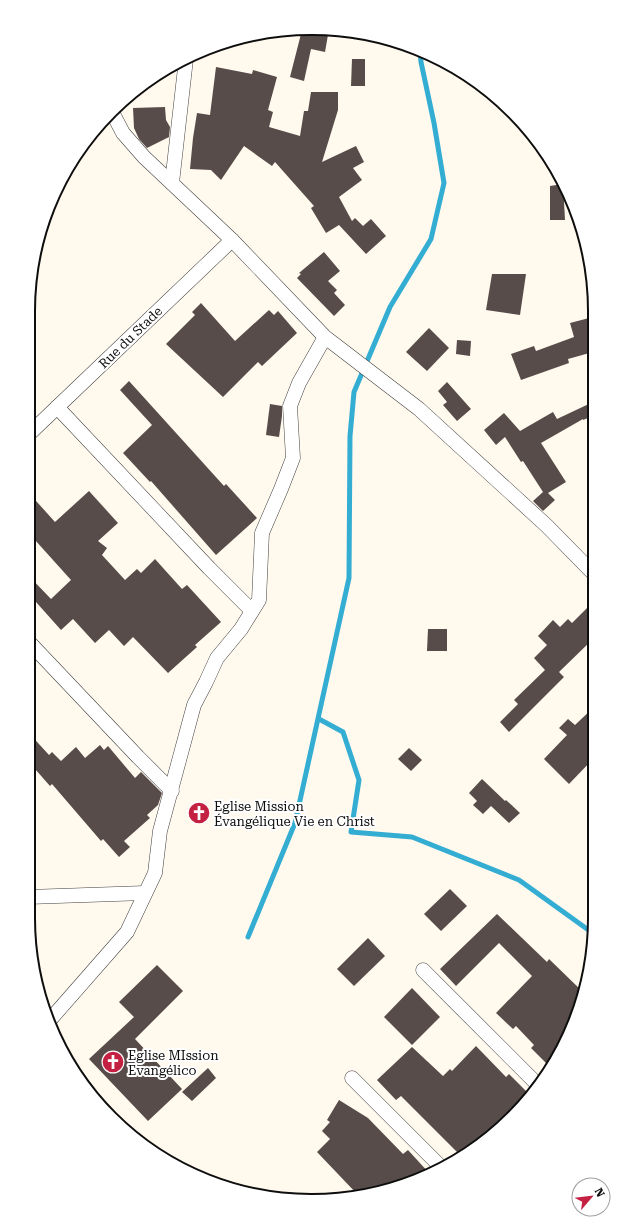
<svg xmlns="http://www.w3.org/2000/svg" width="623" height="1229" viewBox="0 0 623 1229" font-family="'Roboto Serif',serif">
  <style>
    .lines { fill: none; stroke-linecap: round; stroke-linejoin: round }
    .stream { stroke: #34add3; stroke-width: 5 }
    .building { fill: #574c49 }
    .street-casing { stroke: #414141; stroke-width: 15 }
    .street { stroke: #fff; stroke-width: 14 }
    .labels { text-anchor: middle; stroke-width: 4; stroke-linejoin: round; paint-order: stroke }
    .street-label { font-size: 13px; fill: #0e0e0e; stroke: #fff }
    .poi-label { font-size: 13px; fill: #0e0e0e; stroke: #fff; text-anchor: start }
    .rim { fill: none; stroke: #0e0e0e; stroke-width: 2 }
  </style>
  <rect width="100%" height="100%" fill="#fff9ee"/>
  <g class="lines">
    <!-- stream -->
    <g class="stream">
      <path d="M319,719L343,732L359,780L351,832L412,837L519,880L594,934"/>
      <path d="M248,937L295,823L349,578L350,436L354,392L390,307L431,239L444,183L434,123L421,62L420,51"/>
    </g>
  </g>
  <!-- building -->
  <g class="building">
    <path d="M329,29L325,52L311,49L304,81L290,77L302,30Z"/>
    <path d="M352,59H365V86H351Z"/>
    <path d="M216,67L252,74L253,70L277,77L268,110L273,112L269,127L300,136L304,111H308L311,92H338V110L322,162L356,146L364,162L353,168L362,180L339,197L352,221L355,218L363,226L371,219L386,236L366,254L339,225L326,233L311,208L314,206L275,162L272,166L244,146L221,180L211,170L190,169L193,138L197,113L210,115Z"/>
    <path d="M165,107L166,120L170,127L169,137L147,148L139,139L134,128L133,108Z"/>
    <path d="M563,184L565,220H550V186Z"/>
    <path d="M324,252L340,271L328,281L337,290L334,293L345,305L334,316L297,278L301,274L299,273Z"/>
    <path d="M492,274H526L520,315L486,310Z"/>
    <path d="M201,303L235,341L269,310L274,315L278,311L297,333L262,366L258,362L223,397L166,344L195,315L192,312Z"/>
    <path d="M593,317V352L568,359L569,363L521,380L511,354L534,346L536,351L574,337L570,323Z"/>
    <path d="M429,328L449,348L427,371L406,352Z"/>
    <path d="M457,340L471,341L470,356L456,354Z"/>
    <path d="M129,381L224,486L226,484L257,518L216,555L151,481L150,482L123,453L152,425L120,390Z"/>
    <path d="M447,382L471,409L457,421L443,405L447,402L438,391Z"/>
    <path d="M593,402V416L583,420V419L541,443L566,482L548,493L555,500L543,511L533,501L543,492L523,461L521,462L505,437L496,445L484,430L504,413L520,431L553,412L557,419Z"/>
    <path d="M270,404L282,406V416L279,437L266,435Z"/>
    <path d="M89,491L118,523L98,541L107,548L102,555L125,580L137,569L141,573L155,559L182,589L187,585L221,622L195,645L197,647L168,673L133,637L124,646L109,630L95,643L73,619L61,630L36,602L28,609V575L51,599L71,580L35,540L28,545V492L55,522Z"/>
    <path d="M587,608L594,614V638L559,672L564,677L509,732L500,722L518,704L514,700L545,670L534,658L547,645L538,636L553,620L560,627L568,619L572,623Z"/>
    <path d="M428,629H447V651H427Z"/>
    <path d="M594,707V758L569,784L544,759L567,735L559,728L568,719L575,725Z"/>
    <path d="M28,732L49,755L52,752L61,761L76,747L85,758L100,745L104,750L108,746L135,778L141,772L162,793L158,805L147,815L150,818L124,841L130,847L119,857L103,839L101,841L52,784L50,786L28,761Z"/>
    <path d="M409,748L422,760L411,771L398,759Z"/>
    <path d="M482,779L505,801L506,800L520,813L509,823L491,806L483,814L473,805L477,801L469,793Z"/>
    <path d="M450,889L467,906L441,931L424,914Z"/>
    <path d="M497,914L547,962L549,959L584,993L566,1043L549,1066L531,1048L534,1045L516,1026L513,1029L496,1013L532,976L499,943L456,986L440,969Z"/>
    <path d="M368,938L385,956L354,986L337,969Z"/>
    <path d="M157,965L183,991L135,1039L182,1089L148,1121L89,1059L134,1017L119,1002Z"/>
    <path d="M412,988L440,1017L412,1045L384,1017Z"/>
    <path d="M476,1046L506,1077L509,1074L529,1094L512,1118L460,1155L401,1096L396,1100L377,1080L412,1047L443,1076L450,1069L452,1071Z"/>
    <path d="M208,1068L216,1078L192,1101L182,1092Z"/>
    <path d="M339,1100L368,1118L403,1154L408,1150L430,1174L361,1195H358L317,1152L330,1139L322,1131L330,1122L327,1120Z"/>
  </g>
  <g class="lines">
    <!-- street casing -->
    <g class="street-casing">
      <g id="street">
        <path d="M112,112L123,133L144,157L232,240L325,337L419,409L547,526L593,573"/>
        <path d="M172,183L186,59"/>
        <path d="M57,407L209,568L252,611"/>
        <path d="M28,435L232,240"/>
        <path d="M28,641L138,757L172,791"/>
        <path d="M28,897L145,893"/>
        <path d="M423,970L537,1084"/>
        <path d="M49,1021L127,932L155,873L160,831L194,705L206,682L217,658L241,629L259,600L262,533L281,489L293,458L290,406L299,383L325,337"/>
        <path d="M352,1078L442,1168"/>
      </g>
    </g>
    <!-- street -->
    <use href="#street" class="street"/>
  </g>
  <!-- icons -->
  <defs>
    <g id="church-disc" transform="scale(1.15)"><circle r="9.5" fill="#c32042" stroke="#fff"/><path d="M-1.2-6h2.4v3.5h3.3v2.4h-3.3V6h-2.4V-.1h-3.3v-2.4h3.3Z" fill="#fff"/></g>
  </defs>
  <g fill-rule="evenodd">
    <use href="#church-disc" x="199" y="813"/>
    <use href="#church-disc" x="113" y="1062"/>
  </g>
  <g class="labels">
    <!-- street labels -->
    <g class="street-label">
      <text transform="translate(130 337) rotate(-44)" y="5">Rue du Stade</text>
    </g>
    <!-- poi labels -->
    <g class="poi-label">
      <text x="214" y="811">Eglise Mission<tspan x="214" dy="15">Évangélique Vie en Christ</tspan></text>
      <text x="128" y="1060">Eglise MIssion<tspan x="128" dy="15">Evangélico</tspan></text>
    </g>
  </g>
  <!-- crop -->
  <path d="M0 0H623V1229H0ZM311 35H312A276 276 0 0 1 588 311V918A276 276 0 0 1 312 1194H311A276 276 0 0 1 35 918V311A276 276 0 0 1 311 35Z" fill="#fff" fill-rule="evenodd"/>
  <path class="rim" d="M311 35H312A276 276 0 0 1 588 311V918A276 276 0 0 1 312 1194H311A276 276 0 0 1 35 918V311A276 276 0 0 1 311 35Z"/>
  <!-- north arrow -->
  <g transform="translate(591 1197) rotate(62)"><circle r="19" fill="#ffffff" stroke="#9f9f9f"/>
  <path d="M0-3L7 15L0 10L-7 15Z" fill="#c32042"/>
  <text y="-6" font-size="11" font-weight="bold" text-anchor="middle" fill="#0e0e0e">N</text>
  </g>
</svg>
